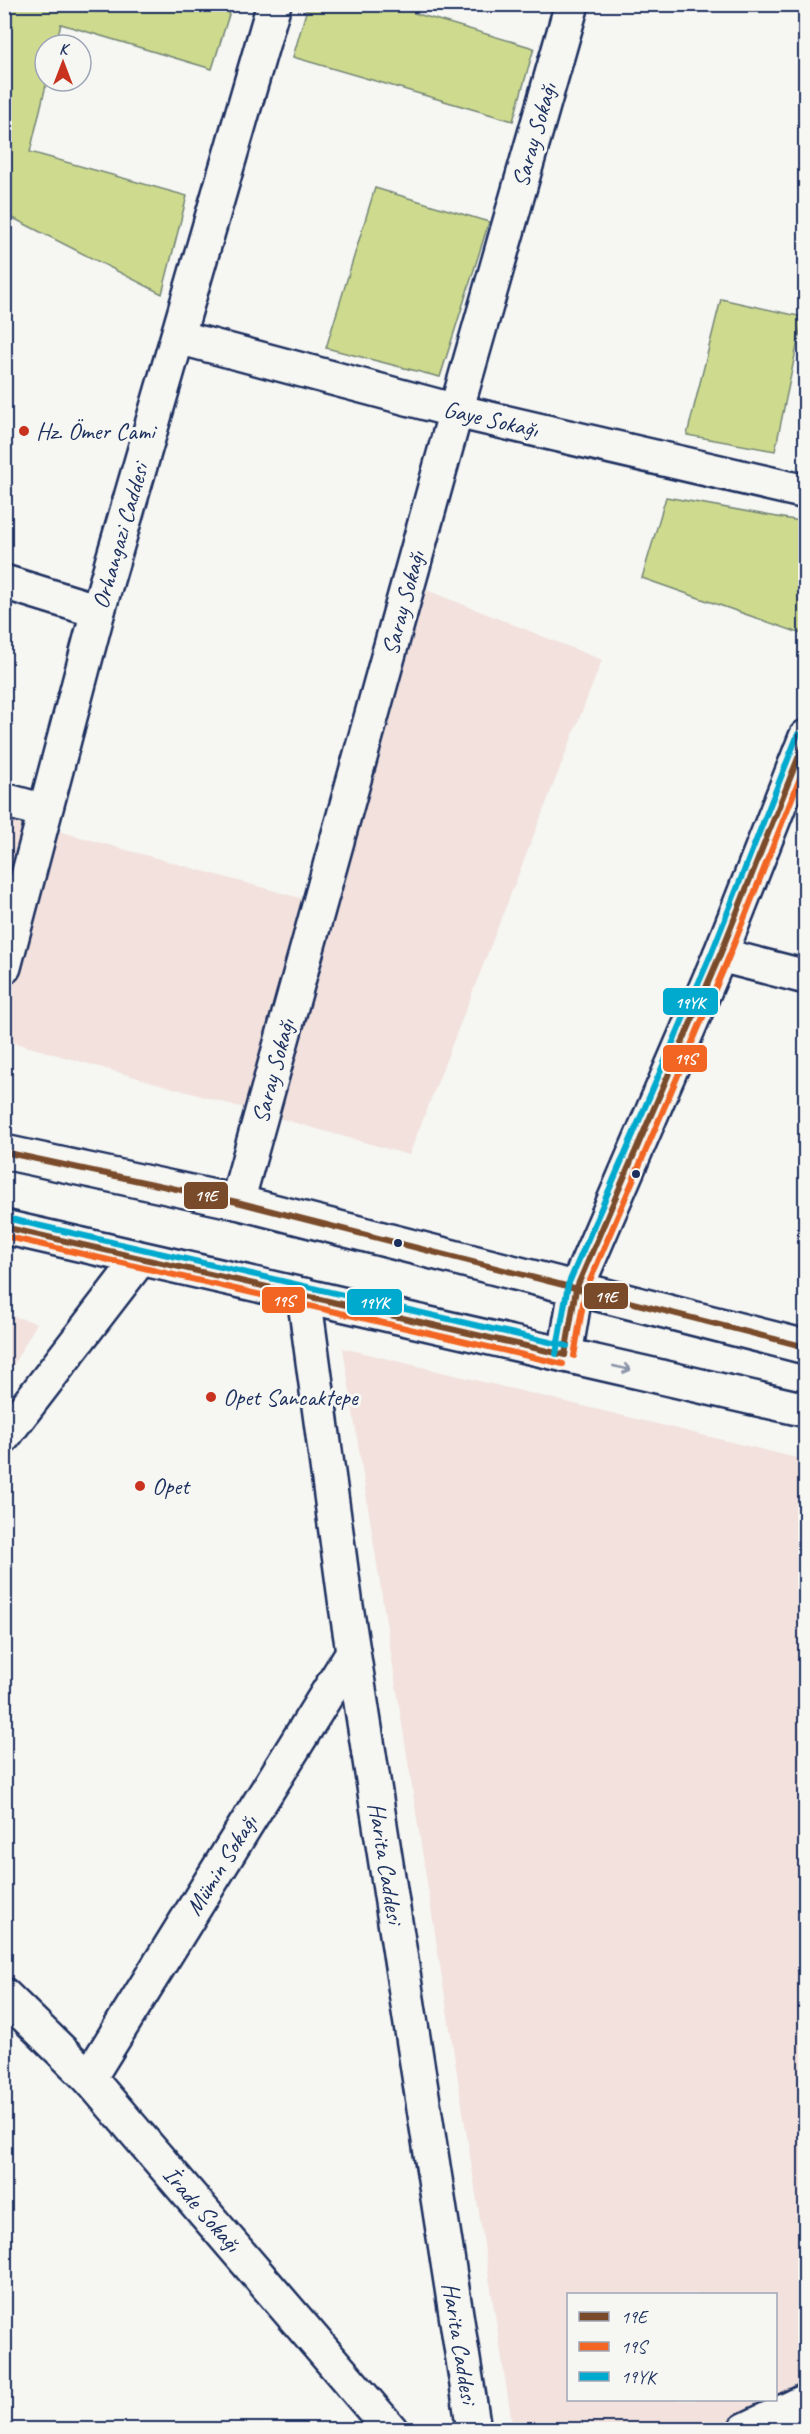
<svg xmlns="http://www.w3.org/2000/svg" width="810" height="2434" viewBox="0 0 810 2434" font-family="Caveat,sans-serif">
  <style>
    .built { fill: #f2e1dc; fill-rule: evenodd }
    .green { fill: #cedb8e; stroke: #748576; stroke-width: 1.5 }
    .lines { fill: none; stroke-linecap: round; stroke-linejoin: round }
    .street-casing { stroke: #1b2f5e; stroke-width: 38 }
    .secondary-casing { stroke: #1b2f5e; stroke-width: 38 }
    .primary-casing { stroke: #1b2f5e; stroke-width: 38 }
    .street { stroke: #f6f6f2; stroke-width: 33 }
    .secondary { stroke: #f6f6f2; stroke-width: 33 }
    .primary { stroke: #f6f6f2; stroke-width: 33 }
    .bus-1-casing { stroke: #f6f6f2; stroke-width: 10 }
    .bus-2-casing { stroke: #f6f6f2; stroke-width: 10 }
    .bus-3-casing { stroke: #f6f6f2; stroke-width: 10 }
    .bus-1 { stroke: #7a4b2a; stroke-width: 6 }
    .bus-2 { stroke: #f26522; stroke-width: 6 }
    .bus-3 { stroke: #00a9ce; stroke-width: 6 }
    .oneway { stroke: #8892a8 }
    .poi-dot { fill: #c8321e; stroke: #f6f6f2; stroke-width: 2 }
    .bus-dot { fill: #1b2f5e; stroke: #f6f6f2; stroke-width: 2 }
    .labels { text-anchor: middle; stroke-width: 6; stroke-linejoin: round; paint-order: stroke }
    .street-label { font-size: 24px; fill: #1b2f5e; stroke: #f6f6f2 }
    .poi-label { font-size: 24px; fill: #1b2f5e; stroke: #f6f6f2; text-anchor: start }
    .line-badge { stroke: #f6f6f2; stroke-width: 2 }
    .badge-label { font-size: 16px; text-anchor: middle; font-weight: bold; fill: #fff }
  </style>
  <rect width="100%" height="100%" fill="#f6f6f2"/>
  <filter id="ink" filterUnits="userSpaceOnUse"><feTurbulence type="fractalNoise" baseFrequency=".0167" numOctaves="2"/><feDisplacementMap in="SourceGraphic" scale="12" xChannelSelector="R" yChannelSelector="G"/><feConvolveMatrix kernelMatrix="1 2 1 2 8 2 1 2 1" color-interpolation-filters="sRGB"/></filter>
  <g filter="url(#ink)">
    <!-- built -->
    <g class="built">
      <path d="M419,587L602,660L409,1155L5,1040L4,816L336,908Z"/>
      <path d="M5,1314L37,1323L5,1379L4,1314Z"/>
      <path d="M343,1348L805,1460V2429H513ZM568,2294H776V2400H568Z"/>
    </g>
    <!-- green -->
    <g class="green">
      <path d="M4,5H232L212,69L61,24L55,45H45L47,81L30,152L187,196L162,294L5,214Z"/>
      <path d="M308,5H416L414,13L534,48L513,121L293,57Z"/>
      <path d="M375,188L489,222L440,377L326,348Z"/>
      <path d="M721,299L803,317L775,451L687,435Z"/>
      <path d="M666,497L805,522V635L642,578Z"/>
    </g>
    <g class="lines">
      <!-- street casing -->
      <g class="street-casing">
        <g id="street">
          <path d="M178,337L456,411L806,492"/>
          <path d="M4,582L98,611"/>
          <path d="M4,800L44,811"/>
          <path d="M720,955L806,977"/>
          <path d="M4,967L98,611L274,4"/>
          <path d="M237,1202L456,411L572,4"/>
          <path d="M4,1436L140,1259"/>
          <path d="M4,1995L89,2078L391,2430"/>
          <path d="M89,2078L353,1652"/>
        </g>
      </g>
      <!-- secondary casing -->
      <g class="secondary-casing">
        <g id="secondary">
          <path d="M304,1295L346,1606L474,2430"/>
          <path d="M565,1355L576,1289L720,955L806,737"/>
          <path d="M745,2430L806,2401"/>
        </g>
      </g>
      <!-- primary casing -->
      <g class="primary-casing">
        <g id="primary">
          <path d="M4,1152L237,1202L806,1347"/>
          <path d="M4,1227L806,1410"/>
        </g>
      </g>
      <!-- street -->
      <use href="#street" class="street"/>
      <!-- secondary -->
      <use href="#secondary" class="secondary"/>
      <!-- primary -->
      <use href="#primary" class="primary"/>
      <!-- bus-1 casing -->
      <g class="bus-1-casing">
        <g id="bus-1">
          <path d="M4,1152L237,1202L806,1347"/>
          <path d="M4,1227L565,1355"/>
          <path d="M565,1355L576,1289L720,955L806,738"/>
        </g>
      </g>
      <!-- bus-2 casing -->
      <g class="bus-2-casing">
        <g id="bus-2">
          <path d="M4,1236L563,1364"/>
          <path d="M574,1356L585,1292L728,959L806,763"/>
        </g>
      </g>
      <!-- bus-3 casing -->
      <g class="bus-3-casing">
        <g id="bus-3">
          <path d="M6,1218L567,1346"/>
          <path d="M556,1354L568,1285L712,952L798,734"/>
        </g>
      </g>
      <!-- bus-1 -->
      <use href="#bus-1" class="bus-1"/>
      <!-- bus-2 -->
      <use href="#bus-2" class="bus-2"/>
      <!-- bus-3 -->
      <use href="#bus-3" class="bus-3"/>
    </g>
    <!-- one-way arrows -->
    <defs><path id="oneway-shaft" d="M-6 0H5M1.5-3L5.5 0L1.5 3" fill="none" stroke-width="1.6" stroke-linecap="round" stroke-linejoin="round" transform="scale(1.5)"/></defs>
    <use class="oneway" href="#oneway-shaft" transform="translate(622 1368) rotate(13)"/>
  </g>
  <!-- markers -->
  <g class="poi-dot">
    <circle cx="24" cy="431" r="6"/>
    <circle cx="211" cy="1397" r="6"/>
    <circle cx="140" cy="1486" r="6"/>
  </g>
  <g class="bus-dot">
    <circle cx="636" cy="1174" r="5"/>
    <circle cx="398" cy="1243" r="5"/>
  </g>
  <g class="labels">
    <!-- street labels -->
    <g class="street-label">
      <text transform="translate(534 135) rotate(-74)" y="8">Saray Sokağı</text>
      <text transform="translate(491 419) rotate(13)" y="8">Gaye Sokağı</text>
      <text transform="translate(120 536) rotate(-74)" y="8">Orhangazi Caddesi</text>
      <text transform="translate(403 603) rotate(-75)" y="8">Saray Sokağı</text>
      <text transform="translate(273 1071) rotate(-75)" y="8">Saray Sokağı</text>
      <text transform="translate(386 1863) rotate(81)" y="8">Harita Caddesi</text>
      <text transform="translate(221 1865) rotate(-58)" y="8">Mümin Sokağı</text>
      <text transform="translate(202 2209) rotate(49)" y="8">İrade Sokağı</text>
      <text transform="translate(460 2343) rotate(81)" y="8">Harita Caddesi</text>
    </g>
    <!-- poi labels -->
    <g class="poi-label">
      <text x="36" y="439">Hz. Ömer Cami</text>
      <text x="223" y="1405">Opet Sancaktepe</text>
      <text x="152" y="1494">Opet</text>
    </g>
  </g>
  <g class="line-badge">
    <rect x="662" y="987" width="57" height="29" rx="6" fill="#00a9ce"/>
    <rect x="662" y="1044" width="46" height="29" rx="6" fill="#f26522"/>
    <rect x="183" y="1181" width="46" height="29" rx="6" fill="#7a4b2a"/>
    <rect x="583" y="1282" width="46" height="28" rx="6" fill="#7a4b2a"/>
    <rect x="261" y="1286" width="45" height="28" rx="6" fill="#f26522"/>
    <rect x="346" y="1288" width="57" height="28" rx="6" fill="#00a9ce"/>
  </g>
  <g class="badge-label">
    <text x="690" y="1008">19YK</text>
    <text x="685" y="1064">19S</text>
    <text x="206" y="1201">19E</text>
    <text x="606" y="1302">19E</text>
    <text x="283" y="1306">19S</text>
    <text x="374" y="1308">19YK</text>
  </g>
  <!-- margin -->
  <rect width="810" height="2434" fill="none" stroke="#f6f6f2" stroke-width="24"/>
  <rect x="12" y="12" width="786" height="2410" fill="none" stroke="#1b2f5e" stroke-width="2" filter="url(#ink)"/>
  <!-- legend -->
  <rect x="567" y="2293" width="210" height="108" fill="#f6f6f2" stroke="#9ea6b7" stroke-width="1.5"/>
  <rect x="579" y="2312" width="30" height="9" fill="#7a4b2a" stroke="#9ea6b7" stroke-width="1.5"/>
  <text x="621" y="2323" font-size="18" fill="#1b2f5e">19E</text>
  <rect x="579" y="2342" width="30" height="9" fill="#f26522" stroke="#9ea6b7" stroke-width="1.5"/>
  <text x="621" y="2353" font-size="18" fill="#1b2f5e">19S</text>
  <rect x="579" y="2372" width="30" height="9" fill="#00a9ce" stroke="#9ea6b7" stroke-width="1.5"/>
  <text x="621" y="2383" font-size="18" fill="#1b2f5e">19YK</text>
  <!-- north arrow -->
  <g transform="translate(63 63)"><circle r="28" fill="#f6f6f2" stroke="#9ea6b7" stroke-width="1.5"/>
  <path d="M0-4.5L10 22L0 15L-10 22Z" fill="#c8321e"/>
  <text y="-9" font-size="16" font-weight="bold" text-anchor="middle" fill="#1b2f5e">K</text>
  </g>
</svg>
